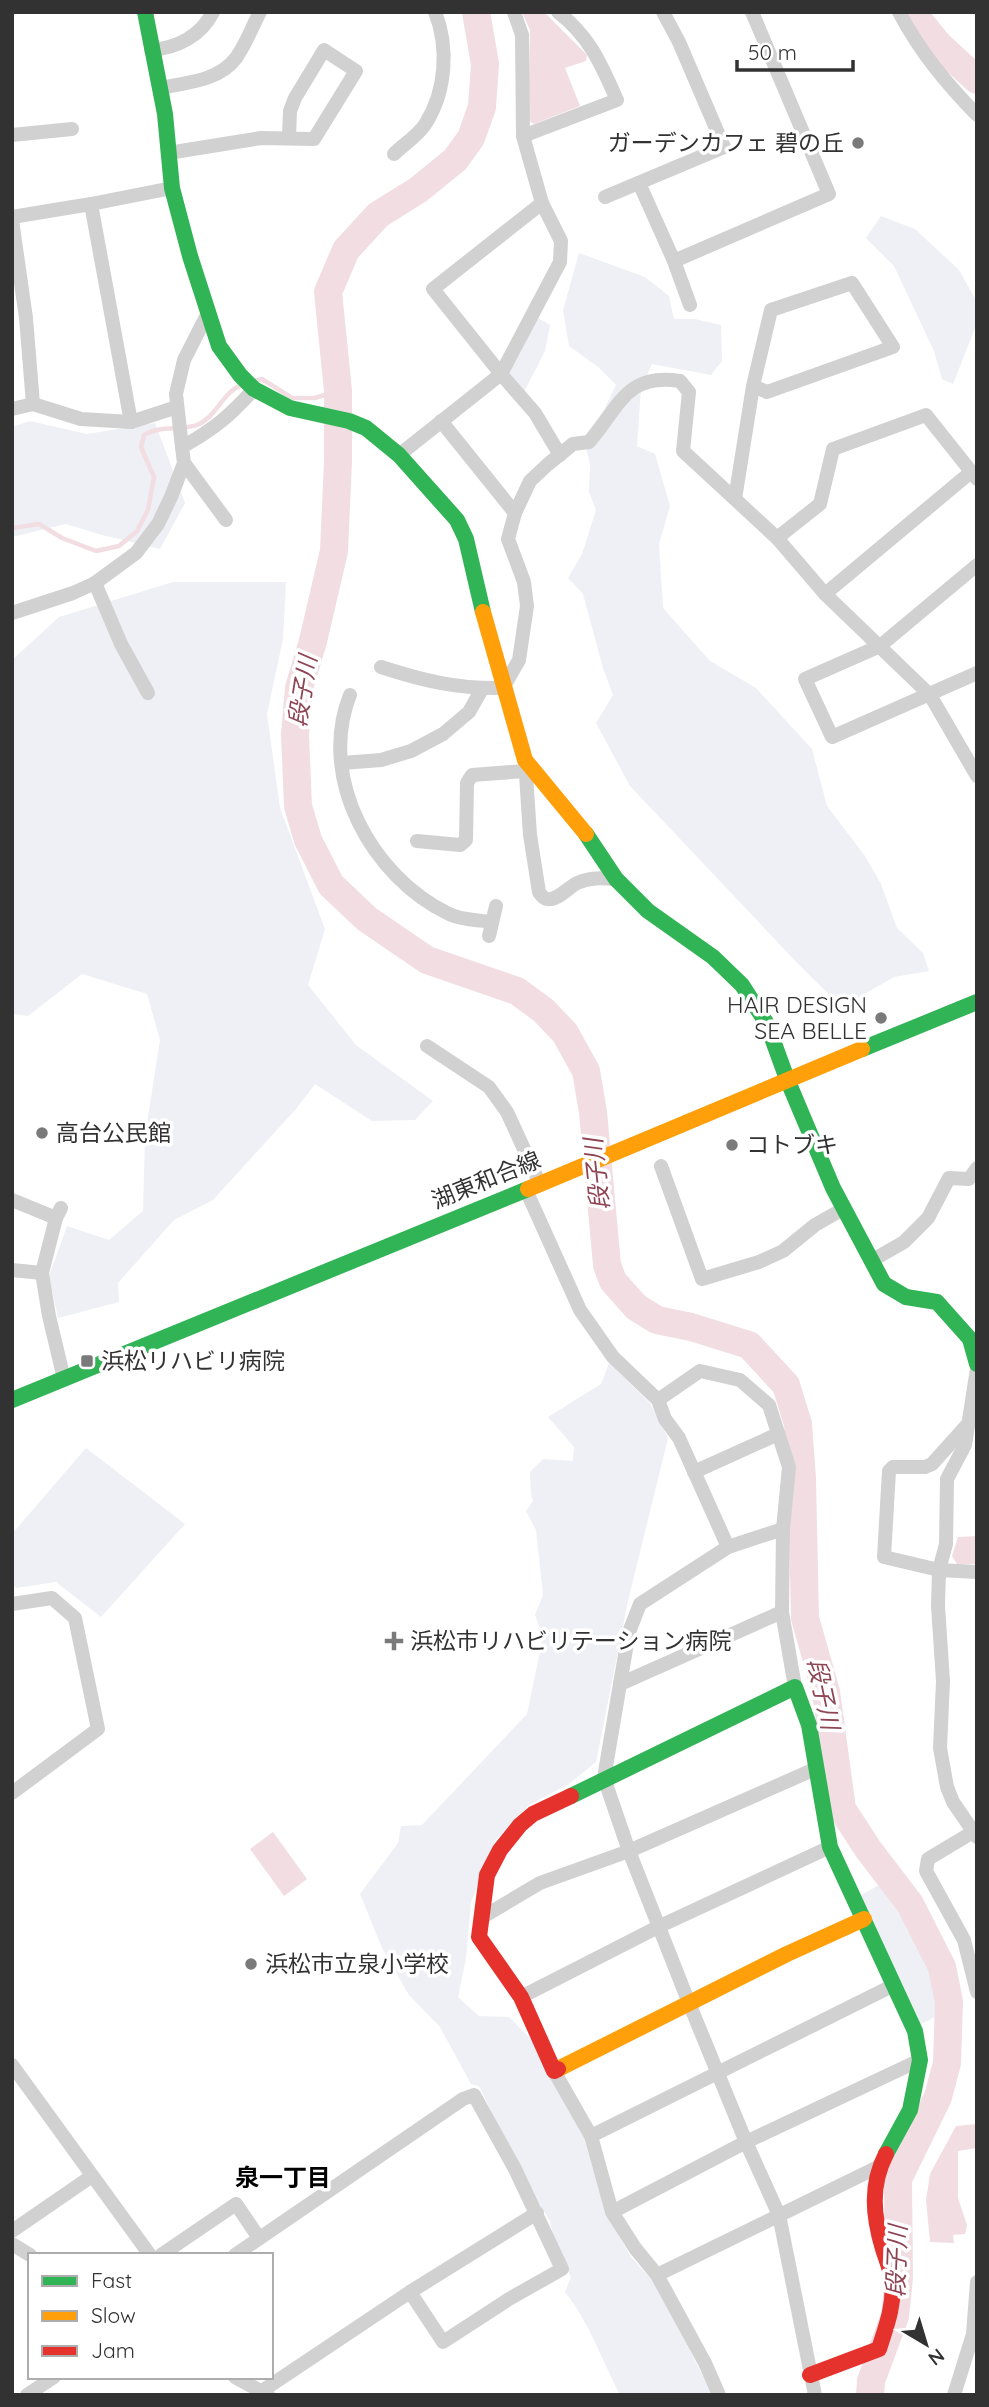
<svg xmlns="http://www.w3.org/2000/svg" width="989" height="2407" viewBox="0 0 989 2407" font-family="Quicksand,'Noto Sans JP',sans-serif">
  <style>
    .green { fill: #eef0f5 }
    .water { fill: #f1dde2 }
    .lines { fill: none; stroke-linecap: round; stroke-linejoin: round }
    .stream { stroke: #f1dde2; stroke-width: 4.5 }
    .river { stroke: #f1dde2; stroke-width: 28 }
    .street { stroke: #d1d1d1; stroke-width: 14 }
    .fast { stroke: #30b455; stroke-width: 16 }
    .slow { stroke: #ff9f0a; stroke-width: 16 }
    .jam { stroke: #e5322d; stroke-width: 16 }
    .poi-dot { fill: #7a7a7a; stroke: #fff; stroke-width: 2.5 }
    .labels { text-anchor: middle; stroke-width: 7; stroke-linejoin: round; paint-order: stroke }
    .poi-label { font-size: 23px; fill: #323232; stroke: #fff; text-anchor: start }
    .street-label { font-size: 23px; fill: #323232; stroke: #fff }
    .water-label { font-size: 24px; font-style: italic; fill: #8f4453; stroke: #fff }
    .neighbourhood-label { font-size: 24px; font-weight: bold; fill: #000; stroke: #fff }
  </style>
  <rect width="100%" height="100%" fill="#fff"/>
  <!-- green -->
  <g class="green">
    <path d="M881,216L915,229L959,270L977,302V323L953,384L942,379L934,351L894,266L866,238Z"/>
    <path d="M579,253L645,277L669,296L674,319H695L721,325L722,361L711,375L652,364L641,388L637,446L655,454L670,506L659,544L663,608L710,661L756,688L812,749L827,806L865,856L881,884L897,928L923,953L929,971L894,977L842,1007L803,969L630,786L596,723L613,695L603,668L583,594L568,578L582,554L596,510L589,492L590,463L583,438L604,410L616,385L598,367L569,346L563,310Z"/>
    <path d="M538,318L550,325L545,351L524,392L509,373Z"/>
    <path d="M30,421L87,434L155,423L185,503L160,549L102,535L66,524L12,537V427Z"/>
    <path d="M173,582H286L283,639L267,714L280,808L325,929L308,985L356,1045L433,1101L415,1120L372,1121L315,1084L296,1109L213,1200L174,1220L118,1283L119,1302L58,1318L49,1276L67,1226L109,1240L143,1211L145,1136L160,1040L147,994L82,974L28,1016L12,1014V660L59,617Z"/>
    <path d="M609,1363L650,1403L668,1438L628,1601L596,1762L569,1784L529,1805L495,1841L471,1902L466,1958L458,1997L479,2016L509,2017L535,2043L584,2138L605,2212L631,2257L659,2288L712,2395H620C602,2360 589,2322 565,2292L571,2277L555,2244L550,2221L526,2183L479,2086L471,2084L440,2027L409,1995L382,1948L360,1894L398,1843L401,1826L422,1825L527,1714L543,1637L535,1615L543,1595L536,1530L526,1511L533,1501L531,1494L530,1472L543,1459L573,1461L574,1447L548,1417L601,1384Z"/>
    <path d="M86,1448L185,1524L101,1617L56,1582L16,1588L12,1584V1534Z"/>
    <path d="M879,1885C885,1891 894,1897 899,1903C922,1933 935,1979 937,2016L919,2025L861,1895Z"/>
  </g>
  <!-- water -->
  <g class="water">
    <path d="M522,12H544L587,55L586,61L565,68L580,106L534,124L528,120L530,30Z"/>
    <path d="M977,1536V1564H957L952,1556L958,1537Z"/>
    <path d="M273,1832L307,1879L284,1896L250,1849Z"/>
    <path d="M977,2124V2148L958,2151V2198L967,2225L965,2234L953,2235L954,2243L930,2242L926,2200L930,2174L956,2126Z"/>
  </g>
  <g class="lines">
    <!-- stream -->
    <g class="stream">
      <path d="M254,381L262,379L292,398H315L338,391"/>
      <path d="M12,528L39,524L62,538L96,551L119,546L137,531L148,510L154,477L141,447L144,435C159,425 180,431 197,425C217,417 223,391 242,385"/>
    </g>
    <!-- river -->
    <g class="river">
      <path d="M476,12L485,64L482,107L471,138L455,160L418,190L378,215L346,250L328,292L338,391V461L334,551L313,641L299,688L295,734L298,806L308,840L331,885L367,919L427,960L517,991L543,1010L565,1033L586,1071L593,1112L607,1265L613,1281L636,1307L657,1320L691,1327L749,1345L786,1385L798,1424L802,1479L805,1618L826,1692L842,1809L868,1849L910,1904L942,1967L949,2002L947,2063L938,2097L898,2179L899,2277L895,2316L871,2381L870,2395"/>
      <path d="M912,12L939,45L977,80"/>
    </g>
    <!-- street -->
    <g class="street">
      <path d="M514,12L522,35L523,136L617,100C601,64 590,37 558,12"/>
      <path d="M899,12C920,52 946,83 977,115"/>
      <path d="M151,50C177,48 201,36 213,12"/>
      <path d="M159,88C185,83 219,81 236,58C246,44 252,27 260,12"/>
      <path d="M12,135L72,129"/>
      <path d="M523,136L542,203L433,289L501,374L535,413L560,455"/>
      <path d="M168,153L261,138L314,139L356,71L324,50L295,98L290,111L289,138"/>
      <path d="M394,154C404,144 419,135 426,123C446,91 449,47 435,12"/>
      <path d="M639,183L674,261L829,194L752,12"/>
      <path d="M605,197L724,147L679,42L663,12"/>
      <path d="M91,204L172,188"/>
      <path d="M12,217L91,204L131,422"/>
      <path d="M12,220L26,318L33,404"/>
      <path d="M674,261L690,305"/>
      <path d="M12,409L33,404L81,419L131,422L177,407"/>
      <path d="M441,421L515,513"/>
      <path d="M182,447L176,394L184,360L208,313"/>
      <path d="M399,455L501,374L560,262L561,241L542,203"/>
      <path d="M184,463L226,520"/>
      <path d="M735,499L753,386L767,392L893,347L852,283L771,310L753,386"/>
      <path d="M777,538L820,504L833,449L926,415L977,479"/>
      <path d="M977,565L880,646L805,679L832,737L977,673"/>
      <path d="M95,583L121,644L148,693"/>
      <path d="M825,594L971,472"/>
      <path d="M12,613L73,593L95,583L136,553L158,524L171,497L184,463L182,447C214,429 230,416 254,389"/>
      <path d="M381,667C424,681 458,689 503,688L519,660L527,606L524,582L508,539L515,513L530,481L547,465L573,444L589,442C619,408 626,372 680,381L689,392L683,451L777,538L825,594L930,695L977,776"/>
      <path d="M350,695C317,778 372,877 449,914C461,920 478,920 491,922"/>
      <path d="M525,760L530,835L539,892C541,895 543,898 547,899C557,901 569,887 577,883C590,877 602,878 616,879"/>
      <path d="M342,763L381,760L411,751L443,734L469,712L482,689"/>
      <path d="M417,841L460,845L466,840L467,783L472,775L525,771"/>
      <path d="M489,936L496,906"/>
      <path d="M427,1046L489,1087L507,1112L540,1184"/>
      <path d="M661,1166L702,1279L759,1262L783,1251L815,1225L843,1209"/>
      <path d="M526,1190L580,1310L613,1357L658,1400L665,1419L679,1438L728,1547"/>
      <path d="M12,1200L56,1218"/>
      <path d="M61,1208L56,1218L42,1273L49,1316L64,1379"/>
      <path d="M871,1261L904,1242L928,1218L949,1178L969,1179L977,1168"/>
      <path d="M12,1270L42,1273"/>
      <path d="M977,1369L965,1445L947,1479L946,1544L939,1570L938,1606L943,1681L940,1748L947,1787L953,1802L977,1837"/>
      <path d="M658,1400L700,1371L740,1380L769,1405L789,1467L783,1529"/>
      <path d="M968,1424L932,1464L925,1467H893L889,1471L884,1557L939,1570L977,1572"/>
      <path d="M694,1472L778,1434"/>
      <path d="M12,1604L52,1598L75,1618L98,1729L12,1793"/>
      <path d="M620,1684L629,1632L640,1604L728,1547L783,1529L782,1612"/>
      <path d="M795,1687L782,1612L620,1684L604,1778L629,1851L689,2003L746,2142L779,2215L815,2395"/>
      <path d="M973,1832L928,1859L926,1871L964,1940L977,1992"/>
      <path d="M481,1918L540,1883L629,1851L815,1769"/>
      <path d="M521,1997L660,1926L830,1847"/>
      <path d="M12,2065L150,2255"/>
      <path d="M554,2071L591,2136L894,1985"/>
      <path d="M591,2136L612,2212L635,2248L657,2275L705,2363L719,2395"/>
      <path d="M612,2212L746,2142L920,2060"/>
      <path d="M12,2231L92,2176"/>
      <path d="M12,2244L30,2255"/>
      <path d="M161,2255L236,2204L259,2238"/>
      <path d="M235,2255L463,2099L474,2095L515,2169L562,2269L509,2299L443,2342L410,2292"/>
      <path d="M657,2275L880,2166"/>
      <path d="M235,2377L268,2395"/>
      <path d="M262,2391L410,2292L537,2213"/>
      <path d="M27,2395L54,2377"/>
      <path d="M954,2395L973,2334L977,2282"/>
    </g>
    <!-- fast -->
    <g class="fast">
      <path d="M145,12L165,114L172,188L190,256L219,346L240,375L254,389L290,408L349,421L366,428L399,455L457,520L466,539L483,612"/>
      <path d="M586,834L616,879L648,911L713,957L742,985L767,1024L787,1079L833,1188L884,1284L906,1297L937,1302L970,1339L977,1364"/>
      <path d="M862,1049L977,1002"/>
      <path d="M12,1400L528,1189"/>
      <path d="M571,1796L795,1687L809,1725L830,1847L915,2031L920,2060L910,2110L886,2154"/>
    </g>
    <!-- slow -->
    <g class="slow">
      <path d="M483,612L525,760L586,834"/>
      <path d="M528,1189L862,1049"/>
      <path d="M558,2069L787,1954L864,1919"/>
    </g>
    <!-- jam -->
    <g class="jam">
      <path d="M558,2069L554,2071L521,1997L479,1937L487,1875L500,1850L520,1825L533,1814L571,1796"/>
      <path d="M810,2375L879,2349C886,2327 895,2304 892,2280C891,2270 886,2259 883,2249C873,2216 870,2185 886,2154"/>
    </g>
  </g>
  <!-- markers -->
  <g class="poi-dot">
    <circle cx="858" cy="143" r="7"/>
    <circle cx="881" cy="1018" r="7"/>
    <circle cx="42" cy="1133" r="7"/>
    <circle cx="732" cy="1145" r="7"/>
    <rect x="80" y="1354" width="14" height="14" rx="3.5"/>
    <path d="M390.5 1630.5h7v7h7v7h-7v7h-7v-7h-7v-7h7z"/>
    <circle cx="251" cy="1964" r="7"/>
  </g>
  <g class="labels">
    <!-- poi labels -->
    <g class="poi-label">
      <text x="844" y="151" text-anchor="end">ガーデンカフェ 碧の丘</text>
      <text x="867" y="1013" text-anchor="end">HAIR DESIGN<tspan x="867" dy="26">SEA BELLE</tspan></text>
      <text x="56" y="1141">高台公民館</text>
      <text x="746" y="1153">コトブキ</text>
      <text x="101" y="1369">浜松リハビリ病院</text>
      <text x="410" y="1649">浜松市リハビリテーション病院</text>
      <text x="265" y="1972">浜松市立泉小学校</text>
    </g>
    <!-- street labels -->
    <g class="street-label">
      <text transform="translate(486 1180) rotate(-22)" y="8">湖東和合線</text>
    </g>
    <!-- water labels -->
    <g class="water-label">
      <text transform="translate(303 691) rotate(-81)" y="8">段子川</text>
      <text transform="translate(597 1174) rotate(-96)" y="8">段子川</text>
      <text transform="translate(823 1694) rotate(78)" y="8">段子川</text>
      <text transform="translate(897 2261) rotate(-88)" y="8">段子川</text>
    </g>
    <!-- neighbourhood labels -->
    <g class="neighbourhood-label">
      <text x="283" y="2186">泉一丁目</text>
    </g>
  </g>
  <!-- border -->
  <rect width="989" height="2407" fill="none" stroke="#323232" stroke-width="28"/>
  <!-- legend -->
  <rect x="28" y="2253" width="245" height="126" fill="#ffffff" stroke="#adadad" stroke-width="2"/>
  <rect x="42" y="2276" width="35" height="10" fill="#30b455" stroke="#adadad" stroke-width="2"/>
  <text x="91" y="2288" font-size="21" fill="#323232">Fast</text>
  <rect x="42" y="2311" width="35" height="10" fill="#ff9f0a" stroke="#adadad" stroke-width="2"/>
  <text x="91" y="2323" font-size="21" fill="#323232">Slow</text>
  <rect x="42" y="2346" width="35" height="10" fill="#e5322d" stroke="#adadad" stroke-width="2"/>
  <text x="91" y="2358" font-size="21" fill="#323232">Jam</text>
  <!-- north arrow -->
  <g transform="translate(926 2344) rotate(142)" stroke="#ffffff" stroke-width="5" paint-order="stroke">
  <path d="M0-5L12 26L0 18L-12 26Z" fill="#323232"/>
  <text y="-10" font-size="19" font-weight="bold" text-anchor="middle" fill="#323232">N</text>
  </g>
  <!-- scale -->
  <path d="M737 60v10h116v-10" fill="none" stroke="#323232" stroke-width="3.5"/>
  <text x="748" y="60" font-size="21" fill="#323232" stroke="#ffffff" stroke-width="5" paint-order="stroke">50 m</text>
</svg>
